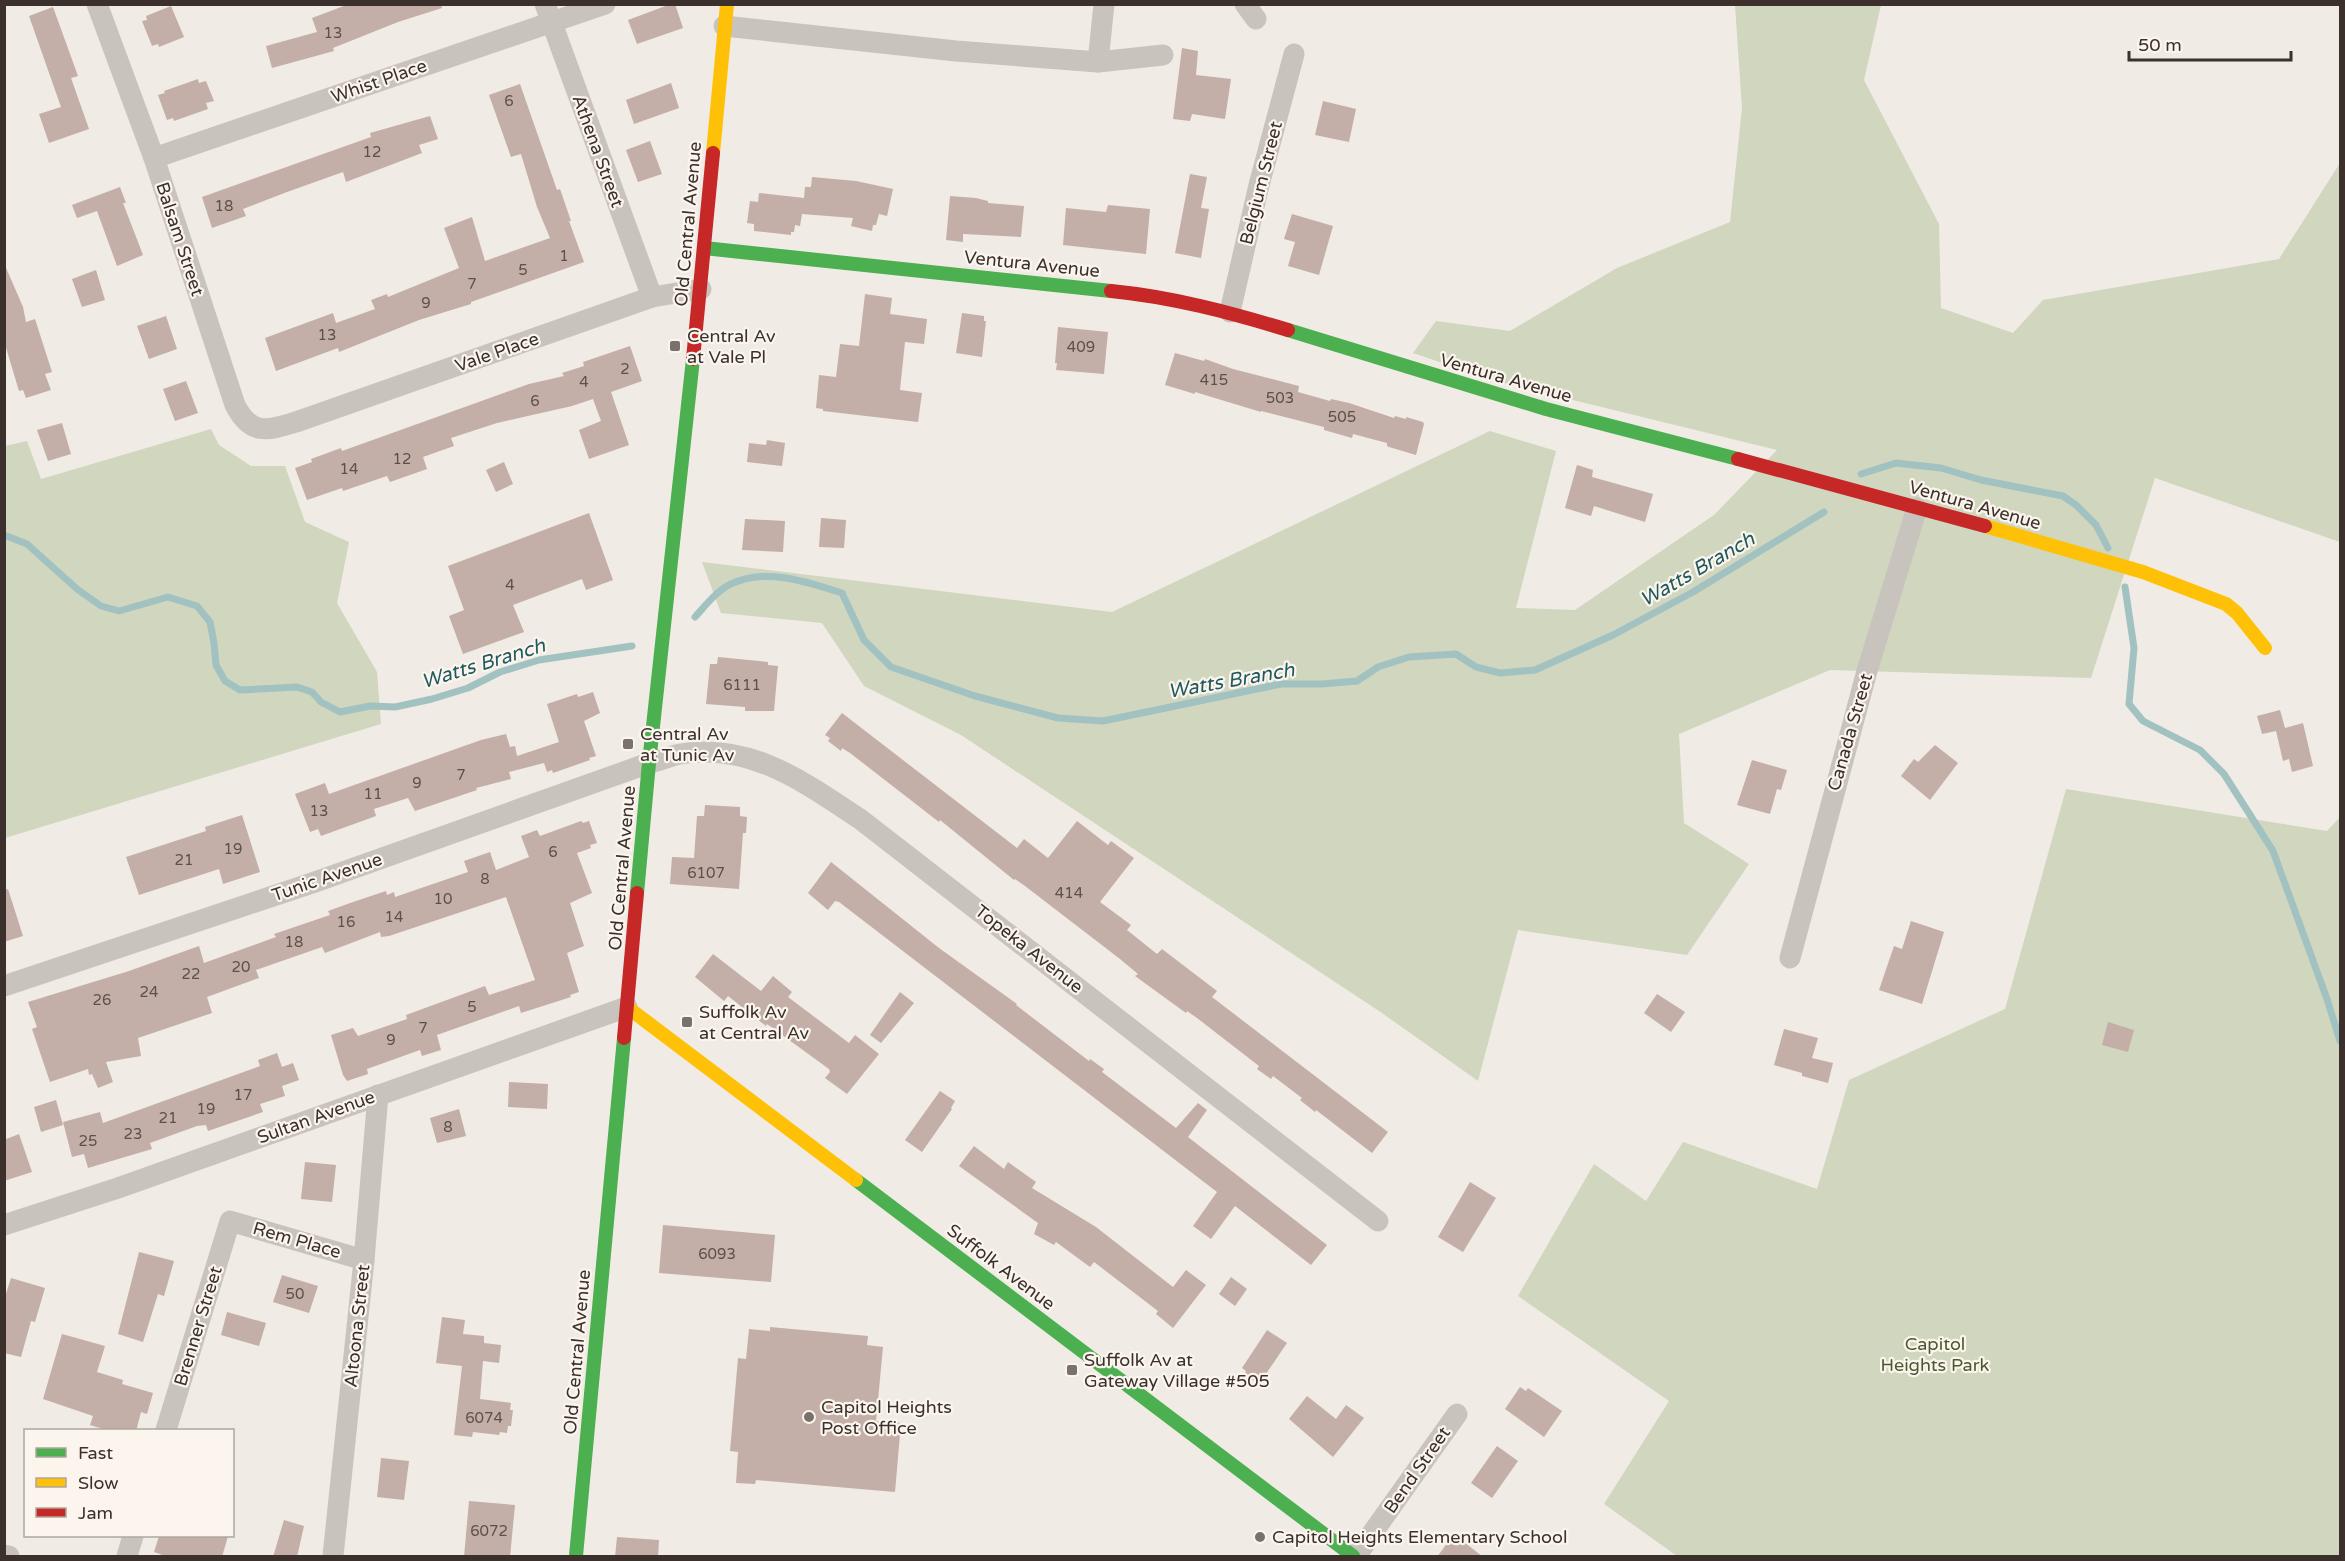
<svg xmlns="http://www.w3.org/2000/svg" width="2345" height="1561" viewBox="0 0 2345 1561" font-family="'Varela Round',sans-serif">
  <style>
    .green { fill: #d1d6bf }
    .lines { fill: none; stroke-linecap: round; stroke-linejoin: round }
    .stream { stroke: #a1c2c1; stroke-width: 7 }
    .building { fill: #c3afa7 }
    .street { stroke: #c9c3be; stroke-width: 21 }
    .fast { stroke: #4caf50; stroke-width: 14 }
    .slow { stroke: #ffc107; stroke-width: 14 }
    .jam { stroke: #c62828; stroke-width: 14 }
    .poi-dot { fill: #7a716c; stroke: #fbf5ee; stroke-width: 2 }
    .labels { text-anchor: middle; stroke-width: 4.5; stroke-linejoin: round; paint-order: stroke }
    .number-label { font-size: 15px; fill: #5d504a }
    .street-label { font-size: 18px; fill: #3b302b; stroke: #fbf5ee }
    .poi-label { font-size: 18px; fill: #3b302b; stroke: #fbf5ee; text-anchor: start }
    .park-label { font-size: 18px; fill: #4a5a2e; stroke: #fbf5ee }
    .water-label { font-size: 20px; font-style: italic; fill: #1f5a5e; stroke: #fbf5ee }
  </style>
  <rect width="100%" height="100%" fill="#f0ebe5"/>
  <!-- green -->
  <g class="green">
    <path d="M1735,5H1881L1864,80L1939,224L1941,308L2013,333L2043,300L2279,259L2340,163V542L2155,478L2091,678L1830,670L1679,734L1684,823L1749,864L1687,955L1518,930L1478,1081L1382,1013L961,735L864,686L822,623L721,613L702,562L1112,612L1490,431L1556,451L1516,608L1575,610L1714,515L1777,450L1496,381L1413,353L1436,321L1510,331L1617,268L1730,222L1742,108Z"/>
    <path d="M211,429L219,445L251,466H285L305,522L349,542L337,603L377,672L381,724L5,838V446L27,441L41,479Z"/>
    <path d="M2066,789L2327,831L2340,817V1556H1677L1604,1504L1669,1401L1518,1296L1594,1164L1646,1201L1683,1142L1817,1189L1849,1080L2005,1009Z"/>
  </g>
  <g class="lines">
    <!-- stream -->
    <g class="stream">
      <path d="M1861,474L1896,463L1941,468L1981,480L2063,496L2076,505L2096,525L2108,548"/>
      <path d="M4,535L27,544L77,589L101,606L119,611L168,597L197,606L210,622L214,643L216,665L225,681L240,690L297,687L312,692L321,702L340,712L370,706L395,707L432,699L468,688L500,672L539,660L632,646"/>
      <path d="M2125,587L2134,648L2129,704L2143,721L2200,750L2224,774L2273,851L2327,999L2340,1041"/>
      <path d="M695,617C706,605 718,589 733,583C768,568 808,582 842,593L864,640L891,667L975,696L1058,718L1103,721L1281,684H1322L1357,681L1378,667L1409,657L1456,654L1476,667L1500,673L1535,670L1613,635L1693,592L1824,512"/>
    </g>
  </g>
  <!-- building -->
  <g class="building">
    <path d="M349,4H441L442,8L398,22L333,48L334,51L272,68L266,46L317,32L312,18Z"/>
    <path d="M671,4H675L683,28L637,44L628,20Z"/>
    <path d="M171,6L184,37L159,47L158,44L152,46L142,21L147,20L146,16Z"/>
    <path d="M53,7L78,76L71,78L89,129L49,143L39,114L61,107L29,16Z"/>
    <path d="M1182,48L1198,51L1196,75L1231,79L1225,119L1192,114L1190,121L1173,119Z"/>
    <path d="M198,79L199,83L206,81L214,101L206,103L208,109L174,121L173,118L167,120L158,95L165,93L164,91Z"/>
    <path d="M671,83L679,108L634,124L626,100Z"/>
    <path d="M520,84L557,190L560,189L571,221H569L584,262L471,302V304L419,320L339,352L338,348L276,371L265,338L333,313L336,323L375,309L371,300L387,294L388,297L459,268L444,228L472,217L485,261L550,238L537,207L521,154L511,157L489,95Z"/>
    <path d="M1323,101L1356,109L1349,142L1315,135Z"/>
    <path d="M430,116L438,139L419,145L422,153L346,182L343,172L287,192L243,209L246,216L212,228L202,197L371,137L370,133Z"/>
    <path d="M650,141L662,174L638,182L626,150Z"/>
    <path d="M1190,174L1207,177L1201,208L1209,209L1201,258L1175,253Z"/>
    <path d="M812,177L856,181L893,189L887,216L879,214L876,225H873L872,231L851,226L853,218L802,214L800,226L795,225L794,232H791V235L754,231V224L747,223L750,201L758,202L759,193L804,198L805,187H811Z"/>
    <path d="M120,187L126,203H123L143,255L117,266L97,211L77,218L72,205Z"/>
    <path d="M950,196L976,198L988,201V203L1024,206L1021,237L963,234V242L946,240Z"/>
    <path d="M1108,205L1150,209L1146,254L1063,245L1066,208L1106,212Z"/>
    <path d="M1292,214L1333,226L1319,275L1288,266L1295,242L1284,239Z"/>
    <path d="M4,263L23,307L26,322L35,319L52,372L45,374L51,390L26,398L23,390L19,391L4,341Z"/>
    <path d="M96,270L105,300L82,307L72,279Z"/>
    <path d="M865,294L892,298L890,314L927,319L924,344L905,342L900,390L922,393L918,422L823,411V409L816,408L819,375L836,377L840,344L859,346Z"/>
    <path d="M962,313L984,316V321H986L982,357L956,353Z"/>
    <path d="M166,316L177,349L149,359L137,326Z"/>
    <path d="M1058,327L1108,332L1104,374L1056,370L1057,363H1055Z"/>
    <path d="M630,346L642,381L611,392L629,445L589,459L579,430L601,421L593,399L572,406L497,423L451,438L454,446L423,457L427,469L390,482L387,476L343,491L342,488L307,500L295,468L312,462L311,459L341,448L342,451L529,384L564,376L562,373L584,366L583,362Z"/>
    <path d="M1175,353L1204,361L1205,359L1233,369L1299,386L1298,392L1330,401L1331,399L1349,403L1394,418L1395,416L1406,419V417L1423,422L1424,424L1416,455L1389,447L1387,446V443L1353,434L1352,438L1324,430V427L1261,411V412L1195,392V394L1165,385Z"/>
    <path d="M186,381L198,413L175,421L163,389Z"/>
    <path d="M62,423L71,454L48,461L37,430Z"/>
    <path d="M767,440L785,443L782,466L747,462L749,443L766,445Z"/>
    <path d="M504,462L513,484L496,492L486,470Z"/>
    <path d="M1577,465L1593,470L1592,477L1653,494L1645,522L1594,506L1591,516L1565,508Z"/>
    <path d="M589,513L613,580L586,590L582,579L513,605L524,632L463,654L449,616L464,610L448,566Z"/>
    <path d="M821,518L846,520L844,548L819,547Z"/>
    <path d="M745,519L785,521L783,552L742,550Z"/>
    <path d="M718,657L768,662V665L778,666L774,711H745V707L706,704L710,664H717Z"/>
    <path d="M593,692L600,713L584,721L596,756L589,758L590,760L553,773L552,770L547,772L544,763L509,772L511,779L476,788L477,790L415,811L408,798L374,809L376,816L321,836L318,829L310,832L295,794L325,783L329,794L481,740L506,734L510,747L515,746L517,756L559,742L547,704L577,694L578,697Z"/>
    <path d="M2280,710L2285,728L2303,723L2313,766L2292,772L2289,759L2283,761L2276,731L2262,734L2257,716Z"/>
    <path d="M842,713L1017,848L1024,839L1048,858L1077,821L1108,845L1111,841L1134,858L1100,902L1131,925L1127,930L1157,954L1162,949L1217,991L1212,997L1388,1132L1372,1153L1316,1110L1315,1112L1300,1100L1302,1098L1273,1076L1271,1079L1257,1069L1259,1066L1197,1018L1187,1011L1186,1013L1135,976L1138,974L1120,959L1025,886L1015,879L1014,880L940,820L939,822L850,753L842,748L841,751L828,741L830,738L825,735Z"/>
    <path d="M1935,745L1958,763L1930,800L1901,776L1914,759L1918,762Z"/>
    <path d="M1752,760L1787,770L1781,790L1777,789L1770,814L1737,805Z"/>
    <path d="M705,805L740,807V816L747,817L746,833H743L739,889L670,884L672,857L694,858L697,816H704Z"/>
    <path d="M242,815L260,872L223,884L219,869L139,895L126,857L206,831L205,827Z"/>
    <path d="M581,821L583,823L589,821L597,843L590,845L591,848L577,853L592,893L570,903L584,946L567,953L579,992L570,995L571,997L521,1013L519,1006L437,1035L441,1050L422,1056L420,1050L367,1069L368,1074L347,1081L343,1075L331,1035L353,1028L358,1036L407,1019L406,1015L485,986L489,995L535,980L506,897L389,936L381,937L380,932L325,953L322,947L256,970L259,978L207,997L212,1013L138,1038L141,1056L106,1062L113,1082L98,1088L92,1074L89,1075L88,1069L50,1082L32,1029L37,1027L28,1002L129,971L199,946L204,963L276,937L274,934L330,915L328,911L353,902L386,891L387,895L394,892L395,897L468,872L464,861L490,852L496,870L529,857L521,836L537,830L540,836Z"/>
    <path d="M831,862L939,948L1017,1004L1016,1005L1089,1061L1090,1059L1104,1069L1102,1072L1176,1128L1198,1103L1207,1110L1188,1137L1327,1245L1311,1265L1235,1206L1211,1239L1193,1226L1217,1192L839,902L835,901L828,910L808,893Z"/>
    <path d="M8,889L23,936L4,942V890Z"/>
    <path d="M1911,921L1944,932L1922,1004L1879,990L1894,946L1902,949Z"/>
    <path d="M713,954L761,991L773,976L792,992L788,997L849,1043L855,1035L879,1054L847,1094L825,1078L830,1072L829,1069L767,1024L766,1026L728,996L724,1001L695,977Z"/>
    <path d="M900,992L914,1003L881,1043L870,1035Z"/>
    <path d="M1657,994L1685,1012L1671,1032L1644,1013Z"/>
    <path d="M2108,1022L2134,1030L2128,1052L2102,1045Z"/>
    <path d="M1784,1029L1818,1038L1812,1058L1833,1063L1828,1083L1802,1076V1073L1774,1065Z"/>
    <path d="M277,1053L282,1067L293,1063L299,1080L282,1086L285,1096L260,1104L263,1112L208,1131L206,1125L197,1126L150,1143L152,1149L88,1168L84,1154L72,1157L63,1122L100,1112L103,1123L260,1066L258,1060Z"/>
    <path d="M509,1082L548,1084L547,1109L508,1107Z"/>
    <path d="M940,1091L955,1101L951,1108L952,1109L922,1152L905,1140Z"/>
    <path d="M56,1100L63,1125L41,1132L34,1107Z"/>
    <path d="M459,1109L466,1136L437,1143L430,1118Z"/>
    <path d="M19,1134L32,1172L4,1181V1140Z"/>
    <path d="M974,1146L1004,1169L1008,1162L1036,1182L1032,1188L1096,1227L1173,1287L1186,1270L1206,1285L1173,1328L1156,1314L1158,1311L1094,1262L1090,1267L1056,1242L1054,1245L1034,1234L1038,1223L959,1166Z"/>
    <path d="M305,1162L336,1165L332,1202L301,1199Z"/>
    <path d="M1470,1182L1496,1198L1463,1252L1438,1237Z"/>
    <path d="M663,1225L775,1235L771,1282L659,1273Z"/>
    <path d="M139,1252L174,1261L164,1296L158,1294L143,1342L118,1334Z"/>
    <path d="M282,1275L318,1286L309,1313L273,1302Z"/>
    <path d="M1231,1277L1247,1289L1235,1306L1219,1294Z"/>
    <path d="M11,1278L45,1288L35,1322L31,1321L21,1357L4,1353V1300Z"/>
    <path d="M227,1312L266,1323L259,1346L221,1335Z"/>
    <path d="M442,1317L465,1320L463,1334L484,1336V1343L501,1345L499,1363L483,1361L480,1399L511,1403L510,1410H513L511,1426H508L507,1433L500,1432L499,1435L473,1432L472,1437L454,1435L462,1366L436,1363Z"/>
    <path d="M770,1327L868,1336L867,1345L883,1347L876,1421L901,1423L895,1492L756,1480L755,1484L736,1483L738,1452L730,1451L738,1358L746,1359L749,1329L770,1331Z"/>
    <path d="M1267,1330L1287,1343L1259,1384L1244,1374L1246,1371L1242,1368Z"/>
    <path d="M62,1334L105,1346L97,1372L123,1380L122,1384L153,1393L147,1414L141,1412L136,1431H109L90,1425L93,1416L43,1399Z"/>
    <path d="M1520,1387L1526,1391L1528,1388L1562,1411L1544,1437L1505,1409Z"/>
    <path d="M1307,1396L1336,1419L1346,1405L1364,1418L1333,1457L1289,1419Z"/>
    <path d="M1497,1446L1518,1461L1492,1498L1471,1483Z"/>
    <path d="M381,1458L409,1461L404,1500L377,1497Z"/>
    <path d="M469,1501L515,1505L510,1557H464Z"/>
    <path d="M284,1520L304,1526L297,1557H273Z"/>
    <path d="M1454,1534L1483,1557H1437Z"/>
    <path d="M159,1536H228L222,1557H168L154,1552Z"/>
    <path d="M617,1537L659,1540L658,1557H615Z"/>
  </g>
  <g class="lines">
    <!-- street -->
    <g class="street">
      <path d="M97,4L154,158L235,405C251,436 267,431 296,422L652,297L701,289"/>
      <path d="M545,4L652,297"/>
      <path d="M1245,4L1256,19"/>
      <path d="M724,26L956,51L1098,62L1163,55"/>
      <path d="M1098,62L1104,4"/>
      <path d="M154,158L605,4"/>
      <path d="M1230,312L1259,185L1294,54"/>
      <path d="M1790,958L1867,671L1917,508"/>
      <path d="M4,986L315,882L649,763C659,761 670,756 680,754C751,742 805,783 860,819L1378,1221"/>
      <path d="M4,1225L118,1188L627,1007"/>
      <path d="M166,1430L230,1221L364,1260"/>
      <path d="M4,1555L9,1556"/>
      <path d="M127,1556L133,1536"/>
      <path d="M333,1556L364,1260L378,1095"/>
      <path d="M1356,1556L1457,1414"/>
    </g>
    <!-- fast -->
    <g class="fast">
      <path d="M704,248L1111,291"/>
      <path d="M1288,330L1546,409L1738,459"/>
      <path d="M637,893L649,763L693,359"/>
      <path d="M856,1180L1353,1556"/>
      <path d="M576,1556L624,1038"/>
    </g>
    <!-- slow -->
    <g class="slow">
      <path d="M713,153L727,4"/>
      <path d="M1985,526L2143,572L2226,604L2237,613L2265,648"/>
      <path d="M627,1007L856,1180"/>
    </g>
    <!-- jam -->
    <g class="jam">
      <path d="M1111,291C1172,297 1229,312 1288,330"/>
      <path d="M693,359L713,153"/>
      <path d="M1738,459L1985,526"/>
      <path d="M624,1038L637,893"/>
    </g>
  </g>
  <!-- markers -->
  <g class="poi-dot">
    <rect x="669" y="340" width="12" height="12" rx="3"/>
    <rect x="622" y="738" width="12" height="12" rx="3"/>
    <rect x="681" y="1016" width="12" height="12" rx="3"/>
    <rect x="1066" y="1364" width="12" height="12" rx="3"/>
    <circle cx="809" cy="1417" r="6"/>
    <circle cx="1260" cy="1537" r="6"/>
  </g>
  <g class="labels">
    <!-- number labels -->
    <g class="number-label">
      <text x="333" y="38">13</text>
      <text x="509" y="106">6</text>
      <text x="372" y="157">12</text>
      <text x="224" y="211">18</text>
      <text x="564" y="261">1</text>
      <text x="523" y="275">5</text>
      <text x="472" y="289">7</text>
      <text x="426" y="308">9</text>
      <text x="327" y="340">13</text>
      <text x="1081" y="352">409</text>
      <text x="625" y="374">2</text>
      <text x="1214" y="385">415</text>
      <text x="584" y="387">4</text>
      <text x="1280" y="403">503</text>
      <text x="535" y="406">6</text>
      <text x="1342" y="422">505</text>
      <text x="402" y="464">12</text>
      <text x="349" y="474">14</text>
      <text x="510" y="590">4</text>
      <text x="742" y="690">6111</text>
      <text x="461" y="780">7</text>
      <text x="417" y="788">9</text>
      <text x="373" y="799">11</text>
      <text x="319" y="816">13</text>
      <text x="233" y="854">19</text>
      <text x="553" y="857">6</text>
      <text x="184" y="865">21</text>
      <text x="706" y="878">6107</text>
      <text x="485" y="884">8</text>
      <text x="1069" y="898">414</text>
      <text x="443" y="904">10</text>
      <text x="394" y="922">14</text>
      <text x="346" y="927">16</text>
      <text x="294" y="947">18</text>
      <text x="241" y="972">20</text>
      <text x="191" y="979">22</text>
      <text x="149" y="997">24</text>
      <text x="102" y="1005">26</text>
      <text x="472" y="1012">5</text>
      <text x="423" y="1033">7</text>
      <text x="391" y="1045">9</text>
      <text x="243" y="1100">17</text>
      <text x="206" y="1114">19</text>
      <text x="168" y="1123">21</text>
      <text x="448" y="1132">8</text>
      <text x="133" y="1139">23</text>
      <text x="88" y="1146">25</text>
      <text x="717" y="1259">6093</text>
      <text x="295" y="1299">50</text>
      <text x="484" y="1423">6074</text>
      <text x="489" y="1536">6072</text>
    </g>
    <!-- street labels -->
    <g class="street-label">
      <text transform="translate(379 81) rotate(-19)" y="6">Whist Place</text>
      <text transform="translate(598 151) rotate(70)" y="6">Athena Street</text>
      <text transform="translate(1261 183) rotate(-76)" y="6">Belgium Street</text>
      <text transform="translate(688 224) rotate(-85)" y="6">Old Central Avenue</text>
      <text transform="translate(180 239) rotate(72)" y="6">Balsam Street</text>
      <text transform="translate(1032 264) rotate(6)" y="6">Ventura Avenue</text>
      <text transform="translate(497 352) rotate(-19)" y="6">Vale Place</text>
      <text transform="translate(1506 378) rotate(16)" y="6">Ventura Avenue</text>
      <text transform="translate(1975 505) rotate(16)" y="6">Ventura Avenue</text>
      <text transform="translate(1850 732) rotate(-74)" y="6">Canada Street</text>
      <text transform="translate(622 868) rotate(-85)" y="6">Old Central Avenue</text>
      <text transform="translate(327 877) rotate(-19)" y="6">Tunic Avenue</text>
      <text transform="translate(1029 949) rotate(38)" y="6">Topeka Avenue</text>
      <text transform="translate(316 1117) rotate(-20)" y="6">Sultan Avenue</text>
      <text transform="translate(297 1240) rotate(16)" y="6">Rem Place</text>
      <text transform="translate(1001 1267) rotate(37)" y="6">Suffolk Avenue</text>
      <text transform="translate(198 1326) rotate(-73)" y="6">Brenner Street</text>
      <text transform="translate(357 1326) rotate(-84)" y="6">Altoona Street</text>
      <text transform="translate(577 1352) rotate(-85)" y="6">Old Central Avenue</text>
      <text transform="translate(1417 1470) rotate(-55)" y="6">Bend Street</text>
    </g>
    <!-- poi labels -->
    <g class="poi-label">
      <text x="687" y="342">Central Av<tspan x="687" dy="21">at Vale Pl</tspan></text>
      <text x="640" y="740">Central Av<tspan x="640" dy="21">at Tunic Av</tspan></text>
      <text x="699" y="1018">Suffolk Av<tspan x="699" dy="21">at Central Av</tspan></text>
      <text x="1084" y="1366">Suffolk Av at<tspan x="1084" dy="21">Gateway Village #505</tspan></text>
      <text x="821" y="1413">Capitol Heights<tspan x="821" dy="21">Post Office</tspan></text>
      <text x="1272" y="1543">Capitol Heights Elementary School</text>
    </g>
    <!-- park labels -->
    <g class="park-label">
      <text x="1935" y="1350">Capitol<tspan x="1935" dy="21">Heights Park</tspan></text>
    </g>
    <!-- water labels -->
    <g class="water-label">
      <text transform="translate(1697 569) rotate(-30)" y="7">Watts Branch</text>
      <text transform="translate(483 663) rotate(-17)" y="7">Watts Branch</text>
      <text transform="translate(1231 680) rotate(-10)" y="7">Watts Branch</text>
    </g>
  </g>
  <!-- border -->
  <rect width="2345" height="1561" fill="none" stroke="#3b302b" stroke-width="12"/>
  <!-- legend -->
  <rect x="24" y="1429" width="210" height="108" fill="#fbf5ee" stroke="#aea6a0" stroke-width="1.5"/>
  <rect x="36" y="1448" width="30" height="9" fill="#4caf50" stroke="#aea6a0" stroke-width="1.5"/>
  <text x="78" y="1459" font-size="18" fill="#3b302b">Fast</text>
  <rect x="36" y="1478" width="30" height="9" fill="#ffc107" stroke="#aea6a0" stroke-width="1.5"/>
  <text x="78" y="1489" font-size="18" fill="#3b302b">Slow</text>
  <rect x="36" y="1508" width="30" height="9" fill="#c62828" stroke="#aea6a0" stroke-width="1.5"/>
  <text x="78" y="1519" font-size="18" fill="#3b302b">Jam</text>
  <!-- scale -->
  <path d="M2129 51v9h162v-9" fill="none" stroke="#3b302b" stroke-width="3"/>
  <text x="2138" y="51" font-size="18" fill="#3b302b" stroke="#fbf5ee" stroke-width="4.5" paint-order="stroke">50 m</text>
</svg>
